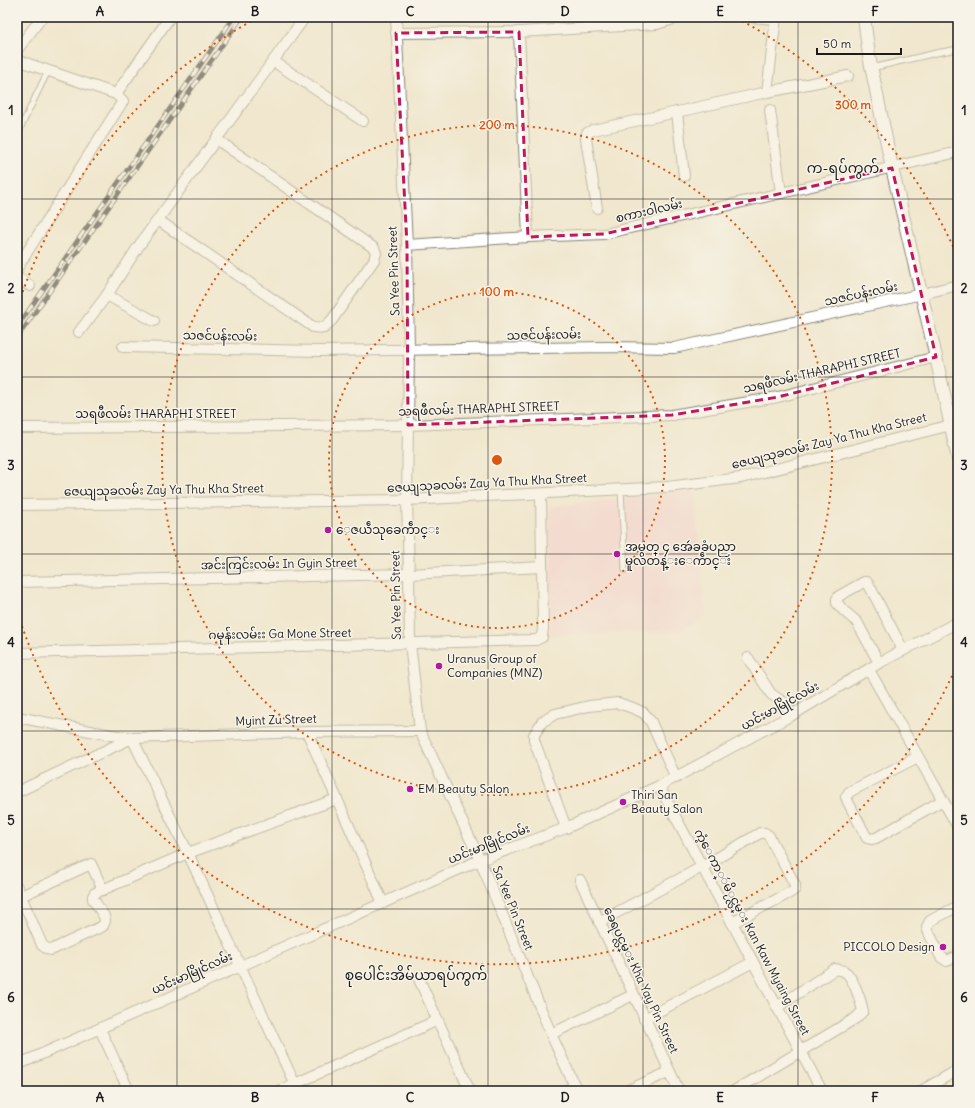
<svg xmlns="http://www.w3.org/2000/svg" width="975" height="1108" viewBox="0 0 975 1108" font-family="Delius,'Noto Sans Myanmar',sans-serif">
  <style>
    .built { fill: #f7cfd1 }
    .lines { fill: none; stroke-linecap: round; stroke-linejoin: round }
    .service-casing { stroke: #868275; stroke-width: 7 }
    .minor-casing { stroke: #868275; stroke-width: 12 }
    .tertiary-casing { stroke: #868275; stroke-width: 14 }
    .service { stroke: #fff; stroke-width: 5 }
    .minor { stroke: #fff; stroke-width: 10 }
    .tertiary { stroke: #fff; stroke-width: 12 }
    .rail-casing { stroke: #1c1c1c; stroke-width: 4.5 }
    .rail { stroke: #f7f3e8; stroke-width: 3; stroke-dasharray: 9; stroke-linecap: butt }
    .marked { fill: none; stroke: #c2185b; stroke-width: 3; stroke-dasharray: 8 5; stroke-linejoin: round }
    .grid { fill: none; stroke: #1c1c1c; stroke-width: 1; stroke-opacity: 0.55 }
    .ring { fill: none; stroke: #de560d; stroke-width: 2; stroke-dasharray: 2 4 }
    .poi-dot { fill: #b5179e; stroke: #f7f3e8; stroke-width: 1.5 }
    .labels { text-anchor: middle; stroke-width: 3; stroke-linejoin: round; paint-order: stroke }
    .street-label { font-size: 12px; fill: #1c1c1c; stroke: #f7f3e8 }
    .poi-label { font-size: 12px; fill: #1c1c1c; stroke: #f7f3e8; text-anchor: start }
    .quarter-label { font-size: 14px; fill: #1c1c1c; stroke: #f7f3e8 }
    .centre { fill: #de560d; stroke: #f7f3e8; stroke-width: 2 }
    .ring-label { font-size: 12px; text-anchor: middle; font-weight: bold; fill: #de560d; stroke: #f7f3e8; stroke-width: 3; stroke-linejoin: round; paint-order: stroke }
    .neatline { fill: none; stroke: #1c1c1c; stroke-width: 1.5 }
    .grid-label { font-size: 13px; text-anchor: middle; font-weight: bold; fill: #1c1c1c }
  </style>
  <rect width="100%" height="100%" fill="#f7f3e8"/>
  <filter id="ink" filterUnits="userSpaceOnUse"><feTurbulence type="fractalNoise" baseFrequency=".025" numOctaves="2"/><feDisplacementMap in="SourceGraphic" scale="8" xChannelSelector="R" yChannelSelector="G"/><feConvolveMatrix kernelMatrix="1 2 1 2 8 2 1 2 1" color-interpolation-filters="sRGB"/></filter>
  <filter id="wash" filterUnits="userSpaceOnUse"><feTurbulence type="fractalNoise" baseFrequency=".012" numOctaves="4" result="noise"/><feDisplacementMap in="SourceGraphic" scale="16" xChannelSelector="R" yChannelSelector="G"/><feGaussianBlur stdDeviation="0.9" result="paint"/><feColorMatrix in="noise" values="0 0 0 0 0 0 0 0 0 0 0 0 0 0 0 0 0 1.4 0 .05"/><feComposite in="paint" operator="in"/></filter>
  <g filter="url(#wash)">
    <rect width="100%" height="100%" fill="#f0e7ce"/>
    <!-- built -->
    <path class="built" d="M694,490L706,618L677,631L550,635V507Z"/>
  </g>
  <g filter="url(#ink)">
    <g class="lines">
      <!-- service casing -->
      <g class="service-casing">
        <g id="service">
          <path d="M872,68L936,53L958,49"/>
          <path d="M17,135L48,71"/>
          <path d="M621,489L625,570"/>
        </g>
      </g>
      <!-- minor casing -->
      <g class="minor-casing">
        <g id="minor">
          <path d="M396,17L407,245L409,350L407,500L409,574L410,643L420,731L480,860L551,1034L577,1091"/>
          <path d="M751,17L776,19"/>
          <path d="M519,32L528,237"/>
          <path d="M396,33L519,32L657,24L680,17"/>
          <path d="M17,50L42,17"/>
          <path d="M17,60L116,94L170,17"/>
          <path d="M273,61L363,121"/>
          <path d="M767,92L848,76"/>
          <path d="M770,110L781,193"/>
          <path d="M677,112L684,176"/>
          <path d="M597,208L586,139L587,133L593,130L677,112L767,92L776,17"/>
          <path d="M158,220L313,327L324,328L332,320L374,260L376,253L374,248L216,139"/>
          <path d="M407,245L528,237L604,234L958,152"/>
          <path d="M17,268L123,101L116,94"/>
          <path d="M17,277L30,286"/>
          <path d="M107,295L154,321"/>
          <path d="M79,332L107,295L138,247L305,17"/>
          <path d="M123,347L319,351L607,347L674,348L922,294L958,285"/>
          <path d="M17,428L408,425L672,415L778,397L936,357"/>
          <path d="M17,505L407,500L667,487L741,478L951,425"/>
          <path d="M17,582L409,574L542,567"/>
          <path d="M17,653L536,640L542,637L543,628L541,494"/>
          <path d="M748,658L771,694L783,702L792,715"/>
          <path d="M879,663L857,622L844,611L837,603V599L839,596L864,582H867L869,585L903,650"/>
          <path d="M869,670L958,827"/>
          <path d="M17,717L111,735L132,738L307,732L420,731"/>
          <path d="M307,732L337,799L383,903"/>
          <path d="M132,738L188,853L298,1091"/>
          <path d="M918,757L849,792L846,797L848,802L867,838L871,839L876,838L943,800"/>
          <path d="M659,786L822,1091"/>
          <path d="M17,792L132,738"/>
          <path d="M566,828L534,740V735L542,722L555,714L589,706L618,703L633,708L644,713L651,722L676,778"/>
          <path d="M580,880L679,1091"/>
          <path d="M17,887L42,945L46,948L51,950L103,926L105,921L104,916L93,899V896L95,893L188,853L337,799"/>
          <path d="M21,896L91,864L103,890"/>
          <path d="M958,906L930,921L927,927L929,933L941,957L947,961L958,956"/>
          <path d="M599,922L702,867L760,833H765L769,836L795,885V889L791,892L732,923"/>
          <path d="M418,977L470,1091"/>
          <path d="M644,1019L753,962"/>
          <path d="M100,1029L129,1091"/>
          <path d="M551,1034L633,995"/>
          <path d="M17,1065L480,860L566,828L659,786L792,715L879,663L958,622"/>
          <path d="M279,1091L438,1020"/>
          <path d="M564,1091L575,1086"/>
          <path d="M626,1091L669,1072"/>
          <path d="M734,1091L856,1018L863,1011C861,1001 853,976 844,971C842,970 838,970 835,969L777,1007"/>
          <path d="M921,1091L958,1070"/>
        </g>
      </g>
      <!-- tertiary casing -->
      <g class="tertiary-casing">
        <path id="tertiary" d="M864,17L869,56L892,168L936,357L958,459"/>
      </g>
      <!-- service -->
      <use href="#service" class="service"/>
      <!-- minor -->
      <use href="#minor" class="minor"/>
      <!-- tertiary -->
      <use href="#tertiary" class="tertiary"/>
      <!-- rail casing -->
      <g class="rail-casing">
        <g id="rail">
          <path d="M17,327L234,17"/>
          <path d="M17,338L242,17"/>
        </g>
      </g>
      <!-- rail -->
      <use href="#rail" class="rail"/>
    </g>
  </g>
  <!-- marked area -->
  <path d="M0 0H975V1108H0ZM519,32L528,237L604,234L892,168L936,357L778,397L672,415L408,425L407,245L396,33Z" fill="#f0e7ce" fill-opacity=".55" fill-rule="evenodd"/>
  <path class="marked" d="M519,32L528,237L604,234L892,168L936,357L778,397L672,415L408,425L407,245L396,33Z"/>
  <!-- grid -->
  <path class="grid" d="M177,17V1091M332,17V1091M488,17V1091M643,17V1091M798,17V1091M17,199H958M17,377H958M17,554H958M17,731H958M17,909H958"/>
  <!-- distance rings -->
  <g class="ring">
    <circle cx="497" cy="460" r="168"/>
    <circle cx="497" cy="460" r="335"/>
    <path d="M957 665A503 503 0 0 1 17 611M17 309A503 503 0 0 1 257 18M737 18A503 503 0 0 1 957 255"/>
  </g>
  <!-- markers -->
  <g class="poi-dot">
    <circle cx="328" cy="530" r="4"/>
    <circle cx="617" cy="554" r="4"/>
    <circle cx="439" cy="666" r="4"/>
    <circle cx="410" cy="789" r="4"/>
    <circle cx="623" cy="802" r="4"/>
    <circle cx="943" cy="947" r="4"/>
  </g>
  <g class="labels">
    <!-- street labels -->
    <g class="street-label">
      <text transform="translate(649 211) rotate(-13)" y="4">စကားဝါလမ်း</text>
      <text transform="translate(394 271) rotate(-92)" y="4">Sa Yee Pin Street</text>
      <text transform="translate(861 294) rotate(-12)" y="4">သဇင်ပန်းလမ်း</text>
      <text transform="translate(544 335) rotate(-1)" y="4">သဇင်ပန်းလမ်း</text>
      <text transform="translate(220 336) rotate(1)" y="4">သဇင်ပန်းလမ်း</text>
      <text transform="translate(822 371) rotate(-13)" y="4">သရဖီလမ်း THARAPHI STREET</text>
      <text transform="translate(479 409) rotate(-2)" y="4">သရဖီလမ်း THARAPHI STREET</text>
      <text x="156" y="418">သရဖီလမ်း THARAPHI STREET</text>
      <text transform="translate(829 441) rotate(-14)" y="4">ဇေယျသုခလမ်း Zay Ya Thu Kha Street</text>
      <text transform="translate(487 483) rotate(-3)" y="4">ဇေယျသုခလမ်း Zay Ya Thu Kha Street</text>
      <text transform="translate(164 490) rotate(-1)" y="4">ဇေယျသုခလမ်း Zay Ya Thu Kha Street</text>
      <text transform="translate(279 564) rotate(-1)" y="4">အင်းကြင်းလမ်း In Gyin Street</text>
      <text transform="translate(396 595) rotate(-91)" y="4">Sa Yee Pin Street</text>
      <text transform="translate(280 634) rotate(-1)" y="4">ဂမုန်းလမ်းး Ga Mone Street</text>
      <text transform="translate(780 706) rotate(-29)" y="4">ယင်းမာမြိုင်လမ်း</text>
      <text transform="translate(276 720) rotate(-2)" y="4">Myint Zu Street</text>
      <text transform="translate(489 844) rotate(-22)" y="4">ယင်းမာမြိုင်လမ်း</text>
      <text transform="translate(513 908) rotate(68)" y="4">Sa Yee Pin Street</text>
      <text transform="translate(752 932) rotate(62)" y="4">ကံ့ေကာ္ဴမိႂင္လမ္း Kan Kaw Myaing Street</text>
      <text transform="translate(192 973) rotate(-24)" y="4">ယင်းမာမြိုင်လမ်း</text>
      <text transform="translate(641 980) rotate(65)" y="4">ခေရပင္လမ္း Kha Yay Pin Street</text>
    </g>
    <!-- poi labels -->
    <g class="poi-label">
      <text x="336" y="534">ေဇယဵသုခေကဵာင္း</text>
      <text x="625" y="551">အမွတ္ ၄ အေဴခခံပညာ<tspan x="625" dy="14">မူလတန္းေကဵာင္း</tspan></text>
      <text x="447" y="663">Uranus Group of<tspan x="447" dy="14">Companies (MNZ)</tspan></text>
      <text x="418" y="793">EM Beauty Salon</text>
      <text x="631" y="799">Thiri San<tspan x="631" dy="14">Beauty Salon</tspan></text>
      <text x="935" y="951" text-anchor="end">PICCOLO Design</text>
    </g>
    <!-- quarter labels -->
    <g class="quarter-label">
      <text x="843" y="173">က-ရပ်ကွက်</text>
      <text x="416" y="980">စုပေါင်းအိမ်ယာရပ်ကွက်</text>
    </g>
  </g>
  <circle cx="497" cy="460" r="6" class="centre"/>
  <g class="ring-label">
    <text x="853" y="109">300 m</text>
    <text x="497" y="129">200 m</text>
    <text x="497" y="296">100 m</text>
  </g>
  <!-- margin -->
  <rect width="975" height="1108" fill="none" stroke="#f7f3e8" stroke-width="44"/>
  <!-- scale -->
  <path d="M817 48v6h84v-6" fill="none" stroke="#1c1c1c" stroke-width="2"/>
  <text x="823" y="48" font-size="12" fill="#1c1c1c" stroke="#f7f3e8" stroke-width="3" paint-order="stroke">50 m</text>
  <rect x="22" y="22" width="931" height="1064" class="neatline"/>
  <g class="grid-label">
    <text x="100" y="16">A</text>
    <text x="255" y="16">B</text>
    <text x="410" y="16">C</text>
    <text x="565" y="16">D</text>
    <text x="720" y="16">E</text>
    <text x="875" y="16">F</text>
    <text x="11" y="115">1</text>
    <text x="964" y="115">1</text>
    <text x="11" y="293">2</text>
    <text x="964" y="293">2</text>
    <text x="11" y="470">3</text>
    <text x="964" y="470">3</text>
    <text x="11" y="647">4</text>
    <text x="964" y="647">4</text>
    <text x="11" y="825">5</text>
    <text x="964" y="825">5</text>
    <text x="11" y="1002">6</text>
    <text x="964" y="1002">6</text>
    <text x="100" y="1102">A</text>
    <text x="255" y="1102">B</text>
    <text x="410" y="1102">C</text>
    <text x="565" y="1102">D</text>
    <text x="720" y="1102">E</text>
    <text x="875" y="1102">F</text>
  </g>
</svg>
